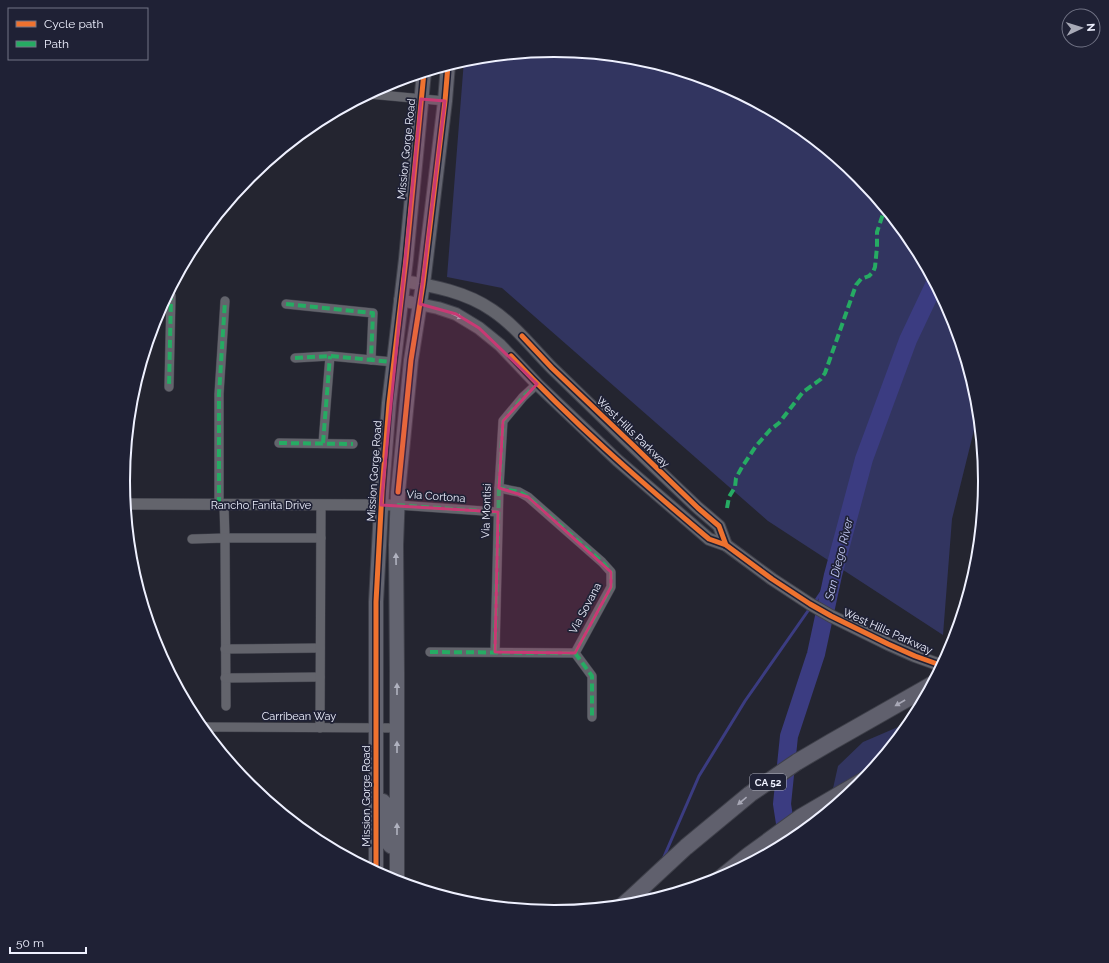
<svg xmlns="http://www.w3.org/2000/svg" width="1109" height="963" viewBox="0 0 1109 963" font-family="Raleway,sans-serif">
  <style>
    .green { fill: #323560 }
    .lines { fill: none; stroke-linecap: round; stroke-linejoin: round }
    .stream { stroke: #3b3c81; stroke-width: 3 }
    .river { stroke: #3b3c81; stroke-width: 18 }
    .minor-casing { stroke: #3f404a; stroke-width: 10 }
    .tertiary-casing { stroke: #3f404a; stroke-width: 12 }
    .secondary-casing { stroke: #3f404a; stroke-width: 14 }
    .primary-casing { stroke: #3f404a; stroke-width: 16 }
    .motorway-casing { stroke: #3f404a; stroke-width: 18 }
    .minor { stroke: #63646c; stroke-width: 9 }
    .tertiary { stroke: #63646c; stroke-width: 11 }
    .secondary { stroke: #63646c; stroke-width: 12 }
    .primary { stroke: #636470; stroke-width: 14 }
    .motorway { stroke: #60606d; stroke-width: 16 }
    .quiet { stroke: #26ab63; stroke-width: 4; stroke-dasharray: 8 4; stroke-linecap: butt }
    .cycleway-casing { stroke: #1f2135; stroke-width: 8 }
    .cycleway { stroke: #ef722f; stroke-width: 5 }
    .oneway { fill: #b0b2bd }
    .oneway2 { fill: #b0b2bf }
    .oneway3 { fill: #a8a8b6 }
    .marked { fill: #c93974; fill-opacity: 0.2; stroke: #c93974; stroke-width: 3; stroke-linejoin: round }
    .labels { text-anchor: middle; stroke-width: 3.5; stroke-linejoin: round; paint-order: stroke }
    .shield { fill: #1f2135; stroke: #b1b3c2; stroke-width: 1 }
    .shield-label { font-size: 10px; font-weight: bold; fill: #eff1ff }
    .street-label { font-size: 11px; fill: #eff1ff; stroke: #1f2135 }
    .water-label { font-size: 12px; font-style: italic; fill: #c5cbf6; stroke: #1f2135 }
    .rim { fill: none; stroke: #eff1ff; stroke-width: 2 }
  </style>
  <rect width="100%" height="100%" fill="#242530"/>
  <!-- green -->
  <g class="green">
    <path d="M555,50L639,58L720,83L794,123L860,177L913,242L953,317L978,398L979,410L952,519L943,635L768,521L502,288L447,277L464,60L471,58Z"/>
    <path d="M898,727L907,728L859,787L794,840L774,851L830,802L838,766L863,742Z"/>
  </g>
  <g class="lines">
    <!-- stream -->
    <g class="stream">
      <path d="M814,603L833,575"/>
      <path d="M663,859L699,776L745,701L810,608"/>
      <path d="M644,903L650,890"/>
    </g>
    <!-- river -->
    <path class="river" d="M788,843L782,804L789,736L816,654L833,575L864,459L908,340L935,283"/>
    <!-- minor casing -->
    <g class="minor-casing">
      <g id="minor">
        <path d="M369,94L445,101"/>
        <path d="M167,295L171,296L169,387"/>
        <path d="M286,304L373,313L371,360"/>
        <path d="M295,358L330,356L393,362"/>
        <path d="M279,443L353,444"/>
        <path d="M323,443L330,356"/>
        <path d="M219,505V394L225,301"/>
        <path d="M224,505L225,538H321"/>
        <path d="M397,505L498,512"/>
        <path d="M192,539L225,538L226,706"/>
        <path d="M225,649L320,648"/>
        <path d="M430,652L575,653L611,587V572L602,562L528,497L519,492L499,488"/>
        <path d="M495,652L499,488L503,421L523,397L537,384"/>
        <path d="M575,653L592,676V717"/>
        <path d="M225,678L320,677"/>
        <path d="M201,727L397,728"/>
        <path d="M320,728L321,505"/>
      </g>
    </g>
    <!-- tertiary casing -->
    <g class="tertiary-casing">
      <path id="tertiary" d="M125,504L397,505"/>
    </g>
    <!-- secondary casing -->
    <g class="secondary-casing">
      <g id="secondary">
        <path d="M403,281C434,286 466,292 492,310C516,326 533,349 553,369C601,416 649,462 698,508L719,526L726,545"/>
        <path d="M400,300L438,308L456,314L479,328L500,345L537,384L617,460L709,539L726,545L772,579L810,604L831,616L888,644L915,656L943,666"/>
      </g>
    </g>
    <!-- primary casing -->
    <g class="primary-casing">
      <g id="primary">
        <path d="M376,799C378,800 381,800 383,801C396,810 375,847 397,848"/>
        <path d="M376,873V602L382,491L389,403L406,259L424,72"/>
        <path d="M397,882V672L396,545L398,492L411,360L423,284L445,101L448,65"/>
      </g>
    </g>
    <!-- motorway casing -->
    <g class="motorway-casing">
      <g id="motorway">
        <path d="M717,881L749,855L801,817L866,779"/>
        <path d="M622,906L630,899L686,847L750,794L797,762L831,742L933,684"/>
      </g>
    </g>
    <!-- minor -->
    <use href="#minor" class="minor"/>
    <!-- tertiary -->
    <use href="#tertiary" class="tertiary"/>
    <!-- secondary -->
    <use href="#secondary" class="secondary"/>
    <!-- primary -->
    <use href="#primary" class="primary"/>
    <!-- motorway -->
    <use href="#motorway" class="motorway"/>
    <!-- quiet -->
    <g class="quiet">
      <path d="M167,295L171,296L169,387"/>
      <path d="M286,304L373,313L371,360"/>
      <path d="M295,358L330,356L393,362"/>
      <path d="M279,443L353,444"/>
      <path d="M323,443L330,356"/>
      <path d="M219,505V394L225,301"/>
      <path d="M397,505L498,512"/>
      <path d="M727,508L729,497L735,487L736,478L742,467L756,446L770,430L779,423L803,392L821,379L825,373L856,285L861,279L869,276L873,272L875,267L877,247V232L885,208"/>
      <path d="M430,652L575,653L611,587V572L602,562L528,497L519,492L499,488"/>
      <path d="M495,652L499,488L503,421L523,397L537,384"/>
      <path d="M575,653L592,676V717"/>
    </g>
    <!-- cycleway casing -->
    <g class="cycleway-casing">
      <g id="cycleway">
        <path d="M522,336L552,368L635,447L698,508L719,526L726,545"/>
        <path d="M511,356C572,422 640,481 709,539L726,545L772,579L810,604L831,616L888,644L915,656L943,666"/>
        <path d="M398,492L411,360L423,284L445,101L448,65"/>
        <path d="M376,873V602L382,491L389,403L406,259L424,72"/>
      </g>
    </g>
    <!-- cycleway -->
    <use href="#cycleway" class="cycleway"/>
  </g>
  <!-- one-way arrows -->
  <defs><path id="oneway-solid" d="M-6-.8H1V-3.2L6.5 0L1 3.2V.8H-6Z"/></defs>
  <use class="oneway" href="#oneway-solid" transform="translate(457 316) rotate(25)"/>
  <g class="oneway2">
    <use href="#oneway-solid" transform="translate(396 559) rotate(-91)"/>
    <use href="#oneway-solid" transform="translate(397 689) rotate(-90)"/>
    <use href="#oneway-solid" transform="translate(397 747) rotate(-90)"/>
    <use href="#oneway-solid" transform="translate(397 829) rotate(-90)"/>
  </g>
  <g class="oneway3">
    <use href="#oneway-solid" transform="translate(900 703) rotate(150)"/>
    <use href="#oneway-solid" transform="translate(742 801) rotate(140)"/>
  </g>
  <!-- marked area -->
  <path class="marked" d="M421,99L445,101L420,304L456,314L479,328L537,384L503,421L499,488L528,497L611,572V587L575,653L495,652L498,512L381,505Z"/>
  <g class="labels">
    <!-- shield labels -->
    <rect class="shield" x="750" y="774" width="36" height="16" rx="3"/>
    <g class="shield-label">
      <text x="768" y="786">CA 52</text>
    </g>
    <!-- street labels -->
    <g class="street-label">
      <text transform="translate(406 149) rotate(-84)" y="4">Mission Gorge Road</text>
      <text transform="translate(633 432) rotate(44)" y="4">West Hills Parkway</text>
      <text transform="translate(374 471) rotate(-86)" y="4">Mission Gorge Road</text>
      <text transform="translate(436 496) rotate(4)" y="4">Via Cortona</text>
      <text x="261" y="509">Rancho Fanita Drive</text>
      <text transform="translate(486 511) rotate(-88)" y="4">Via Montisi</text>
      <text transform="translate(585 608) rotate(-62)" y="4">Via Sovana</text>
      <text transform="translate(888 631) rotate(24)" y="4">West Hills Parkway</text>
      <text x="299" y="720">Carribean Way</text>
      <text transform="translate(366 796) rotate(-90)" y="4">Mission Gorge Road</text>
    </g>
    <!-- water labels -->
    <g class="water-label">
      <text transform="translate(839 559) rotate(-76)" y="4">San Diego River</text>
    </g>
  </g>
  <!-- crop -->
  <path d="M0 0H1109V963H0ZM130 481a424 424 0 1 1 848 0a424 424 0 1 1-848 0Z" fill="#1f2135" fill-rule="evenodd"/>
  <path class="rim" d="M130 481a424 424 0 1 1 848 0a424 424 0 1 1-848 0Z"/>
  <!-- legend -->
  <rect x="8" y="8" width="140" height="52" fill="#1f2135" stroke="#727486"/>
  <rect x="16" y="21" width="20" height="6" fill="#ef722f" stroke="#727486"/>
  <text x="44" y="28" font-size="12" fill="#eff1ff">Cycle path</text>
  <rect x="16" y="41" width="20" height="6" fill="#26ab63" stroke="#727486"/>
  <text x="44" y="48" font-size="12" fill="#eff1ff">Path</text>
  <!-- north arrow -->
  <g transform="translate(1081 28) rotate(86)"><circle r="19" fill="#1f2135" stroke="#727486"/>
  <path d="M0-3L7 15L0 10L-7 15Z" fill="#a8aab7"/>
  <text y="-6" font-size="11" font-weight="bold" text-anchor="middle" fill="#eff1ff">N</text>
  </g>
  <!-- scale -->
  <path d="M10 947v6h76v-6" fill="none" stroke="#eff1ff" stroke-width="2"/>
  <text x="16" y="947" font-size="12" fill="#eff1ff" stroke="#1f2135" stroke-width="3" paint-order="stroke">50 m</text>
</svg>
